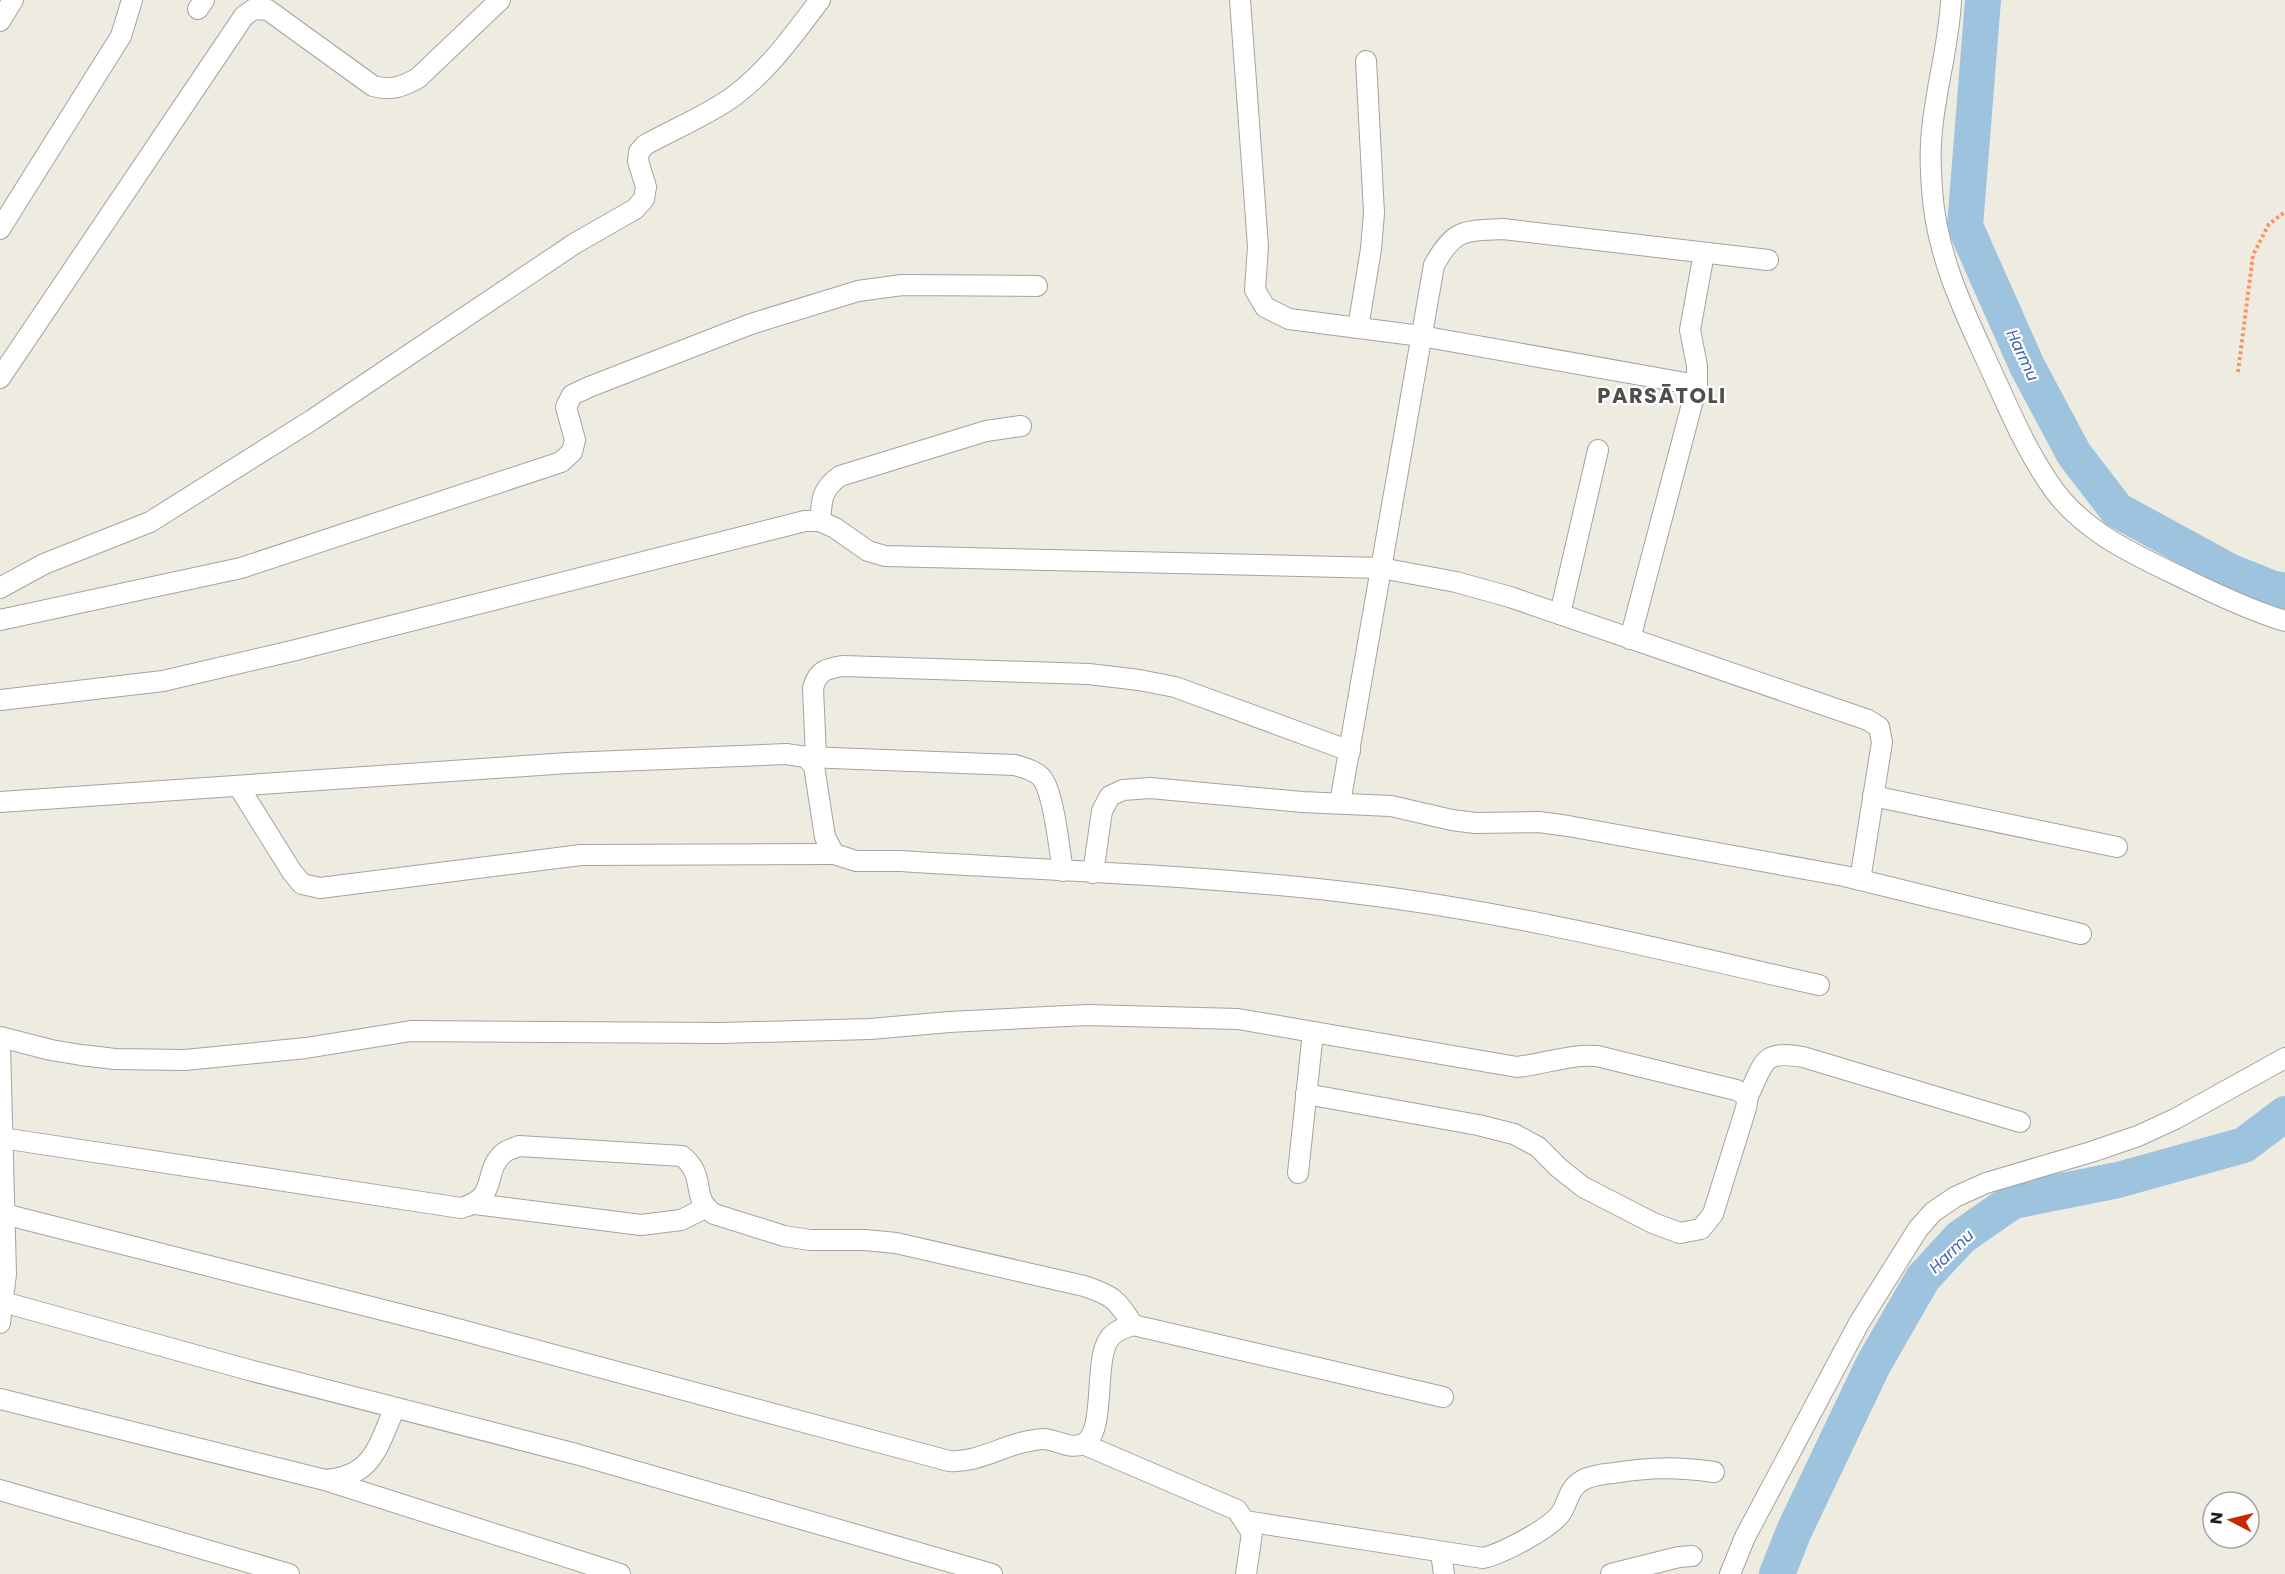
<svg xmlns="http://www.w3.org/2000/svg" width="2285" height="1574" viewBox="0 0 2285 1574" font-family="Poppins,sans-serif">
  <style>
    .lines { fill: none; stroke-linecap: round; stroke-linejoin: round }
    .river { stroke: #9dc3df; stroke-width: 36 }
    .minor-casing { stroke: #a3a3a3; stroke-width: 22 }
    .path { stroke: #ff9161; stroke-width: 4; stroke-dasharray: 3 3; stroke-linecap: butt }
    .minor { stroke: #fff; stroke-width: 20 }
    .labels { text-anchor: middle; stroke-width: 4.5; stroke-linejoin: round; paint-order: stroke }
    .water-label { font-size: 16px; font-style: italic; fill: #4364b0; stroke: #fff }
    .district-label { font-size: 21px; font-weight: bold; letter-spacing: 1.5px; fill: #4f4f4f; stroke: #fff }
  </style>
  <rect width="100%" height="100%" fill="#eeece0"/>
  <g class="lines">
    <!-- river -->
    <g class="river">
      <path d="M1983,0L1965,226L2027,366L2074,454L2117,510L2231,572L2271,588L2285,591"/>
      <path d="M1777,1574L1794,1531L1873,1365L1923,1278L1961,1237L2013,1201L2118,1180L2244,1145L2285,1114"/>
    </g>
    <!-- minor casing -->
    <g class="minor-casing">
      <g id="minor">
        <path d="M1240,0L1258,246L1255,290L1265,307L1289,319L1421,336L1697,385"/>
        <path d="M1951,0C1949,49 1933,95 1931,144C1930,159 1931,175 1932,189C1936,251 1960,303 1985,357C2006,402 2025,450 2054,490C2087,535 2140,557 2189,581C2220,596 2252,611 2285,621"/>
        <path d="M198,9L204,0"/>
        <path d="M0,21L13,0"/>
        <path d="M0,229L121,36L132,0"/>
        <path d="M1358,328L1371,249L1374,213L1366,61"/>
        <path d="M0,378L244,16L254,9L268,10L373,86C391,91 402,87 418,78L500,0"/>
        <path d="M820,521C822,499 821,490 840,476L986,431L1021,426"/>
        <path d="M0,588L44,564L150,522L312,420L574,244L635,209L644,199L646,187L638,161L639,152L645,145C672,130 710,114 734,96C769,70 794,34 820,0"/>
        <path d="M1560,614L1598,450"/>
        <path d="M0,620L241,568L561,462L572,452L575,440L566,407L572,395L589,387L751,324L858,291L902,285L1037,286"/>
        <path d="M1630,639L1697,385V366L1690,330L1704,253"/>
        <path d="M0,700L163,681L296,650L805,521H820L835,528L868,551L885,556L1381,568L1456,582L1510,597L1868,720L1879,727L1882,742L1860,880"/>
        <path d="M806,757L1015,765C1024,768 1034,770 1041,777C1054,791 1059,849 1063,871"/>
        <path d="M816,758L813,688C818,670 826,669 843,666L1089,674L1139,680L1175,687L1350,751"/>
        <path d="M239,787L292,872L302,884L320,888L581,855L834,854"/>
        <path d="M1873,796L2117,847"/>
        <path d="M0,802L568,763L786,754L806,757L814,766L825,837L834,854L856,861H901C1054,871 1209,875 1361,894C1516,913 1667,951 1819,985"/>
        <path d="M1340,803L1434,265C1455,228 1464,231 1503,229L1768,260"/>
        <path d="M1093,873L1102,811L1110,796L1123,790L1150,788L1302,802L1391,806L1452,820L1475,823L1539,822L1568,826L1844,876L2081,934"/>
        <path d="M0,1037L51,1050L81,1055L115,1059L185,1060L306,1048L411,1031L721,1033L870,1029L949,1022L1087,1015L1238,1019L1517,1067C1545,1064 1569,1054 1597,1056L1736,1090L1748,1096L1746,1108L1713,1214L1701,1229L1680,1233L1653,1223L1583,1187L1559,1168L1538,1147L1514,1134L1478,1125L1306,1094"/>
        <path d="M0,1045L6,1274L0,1323"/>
        <path d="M1748,1096C1765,1062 1761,1050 1803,1057L2020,1122"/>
        <path d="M2,1138L461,1208C501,1197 481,1170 505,1152C509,1149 515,1148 519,1146L682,1156C708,1177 689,1197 714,1214L784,1236L810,1240H865L896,1243L1084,1286C1114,1296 1116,1299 1133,1325"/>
        <path d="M1298,1173L1313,1032"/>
        <path d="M475,1204L641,1225L681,1220L705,1208"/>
        <path d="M4,1214L446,1326L949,1461C976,1463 998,1448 1024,1442C1030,1441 1037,1439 1043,1439C1056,1439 1069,1450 1083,1444C1107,1433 1093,1362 1109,1339C1114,1331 1124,1328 1133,1325L1443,1397"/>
        <path d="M3,1302L249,1370L576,1454L992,1574"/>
        <path d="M0,1399L325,1480C374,1476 377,1447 395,1408"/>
        <path d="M1083,1444L1237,1510L1252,1533L1246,1574"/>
        <path d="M328,1481L620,1574"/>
        <path d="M0,1490L289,1574"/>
        <path d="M1245,1521L1483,1558C1501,1554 1550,1529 1561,1513C1569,1501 1568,1488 1583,1480C1592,1475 1604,1474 1614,1473C1651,1467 1677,1467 1714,1472"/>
        <path d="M1441,1553L1444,1574"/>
        <path d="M1611,1574L1679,1557L1692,1556"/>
        <path d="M1730,1574L1745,1537L1859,1323L1918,1229L1933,1212L1955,1197L1986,1183L2091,1152L2138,1136L2175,1119L2285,1058"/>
      </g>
    </g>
    <!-- path -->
    <path class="path" d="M2238,372L2253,255L2269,224L2285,212"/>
    <!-- minor -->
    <use href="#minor" class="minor"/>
  </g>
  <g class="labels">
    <!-- water labels -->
    <g class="water-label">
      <text transform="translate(2023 355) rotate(65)" y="6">Harmu</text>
      <text transform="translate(1951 1251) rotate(-44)" y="6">Harmu</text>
    </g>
    <!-- district labels -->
    <g class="district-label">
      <text x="1662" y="403">PARSĀTOLI</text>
    </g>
  </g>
  <!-- north arrow -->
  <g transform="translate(2231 1520) rotate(277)"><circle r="28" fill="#ffffff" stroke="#a4a4a4" stroke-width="1.5"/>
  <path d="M0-4.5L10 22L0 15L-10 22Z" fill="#c82800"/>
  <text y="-9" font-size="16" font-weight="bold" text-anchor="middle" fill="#1c1c1c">N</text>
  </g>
</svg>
